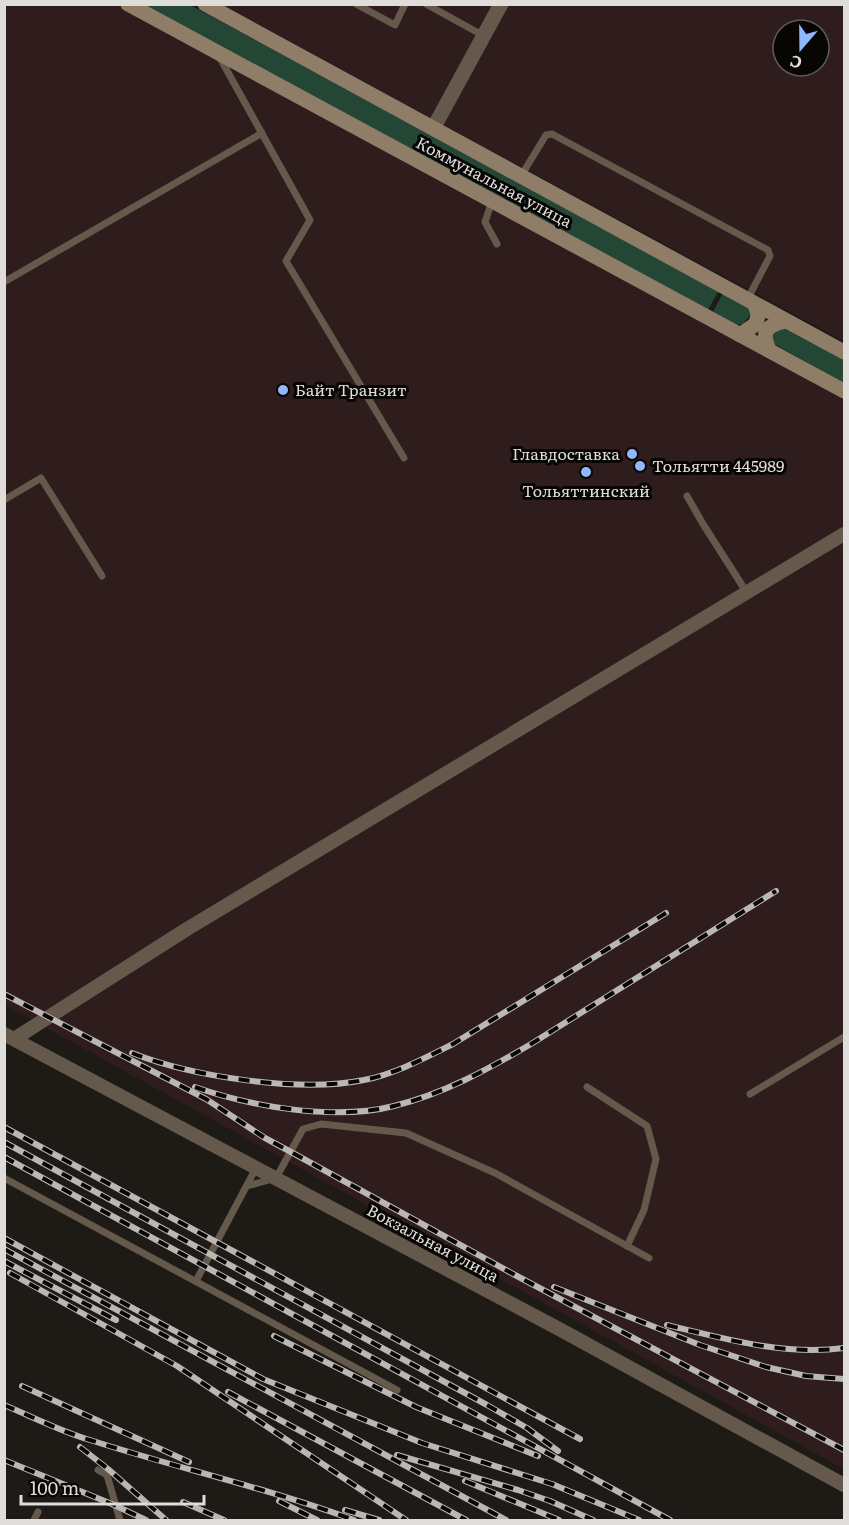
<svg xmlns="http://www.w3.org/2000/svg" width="849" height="1525" viewBox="0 0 849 1525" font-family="Literata,serif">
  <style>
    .industrial { fill: #2f1c1d; fill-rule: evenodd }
    .green { fill: #244735 }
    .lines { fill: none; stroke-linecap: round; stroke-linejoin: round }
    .service { stroke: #65594c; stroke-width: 7 }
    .minor { stroke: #65594c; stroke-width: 14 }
    .tertiary { stroke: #65594c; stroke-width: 15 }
    .secondary { stroke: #8f7d68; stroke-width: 15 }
    .rail-casing { stroke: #bab7b4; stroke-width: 6 }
    .rail { stroke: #070605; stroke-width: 4; stroke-dasharray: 11; stroke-linecap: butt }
    .poi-dot { fill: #91b8fd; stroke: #070605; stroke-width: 2 }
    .labels { text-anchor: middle; stroke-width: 6; stroke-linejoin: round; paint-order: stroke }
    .street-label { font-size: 16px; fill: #dfddda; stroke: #070605 }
    .poi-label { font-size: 16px; fill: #dfddda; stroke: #070605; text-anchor: start }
  </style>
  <rect width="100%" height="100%" fill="#1e1b17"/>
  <!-- industrial -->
  <g class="industrial">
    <path d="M5,5H127L844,393V1469L5,1005Z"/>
    <path d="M221,5H844V341ZM783,30H819V66H783Z"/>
  </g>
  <!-- green -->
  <g class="green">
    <path d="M144,5H190L719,290L708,310Z"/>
    <path d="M723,293L749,308L750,315L743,324L737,325L713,312Z"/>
    <path d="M782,326L844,359V383L774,344C770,334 774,332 782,326Z"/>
  </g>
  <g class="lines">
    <!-- service -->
    <g class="service">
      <path d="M356,4L395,25L405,4"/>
      <path d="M426,4L484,36"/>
      <path d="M220,58L310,220L286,261L404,458"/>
      <path d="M521,176L546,135L552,134L768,250L770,256L747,300"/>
      <path d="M492,201L485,222L497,244"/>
      <path d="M4,282L262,133"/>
      <path d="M687,496L703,524L747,593"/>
      <path d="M4,500L41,478L102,576"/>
      <path d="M587,1087L647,1126L656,1159L644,1210L627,1246"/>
      <path d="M750,1094L844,1037"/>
      <path d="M4,1178L397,1390"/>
      <path d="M247,1186L276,1178L303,1129L321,1124L406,1133L495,1173L649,1258"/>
      <path d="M196,1281L256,1168"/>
      <path d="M98,1470L107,1475L120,1520"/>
      <path d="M34,1520L38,1512"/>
    </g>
    <!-- minor -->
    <g class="minor">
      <path d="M4,1034L561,1330L844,1485"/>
      <path d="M14,1039L187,929L844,534"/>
    </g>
    <!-- tertiary -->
    <path class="tertiary" d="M434,127L501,4"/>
    <!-- secondary -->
    <g class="secondary">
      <path d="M128,4L844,391"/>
      <path d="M205,4L844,352"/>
      <path d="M740,335L756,324L758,315L755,304"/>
      <path d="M769,350C761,331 766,326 785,321"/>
    </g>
    <!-- rail casing -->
    <g class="rail-casing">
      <g id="rail">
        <path d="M4,994L206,1099L265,1138L291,1152L515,1275L844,1450"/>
        <path d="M132,1053C193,1077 300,1093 364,1080C395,1074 425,1058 453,1044L666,913"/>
        <path d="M195,1087C252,1107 335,1121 394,1106C443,1094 487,1070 531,1044L776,891"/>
        <path d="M4,1127L580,1439"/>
        <path d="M4,1142L487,1405L527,1428L558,1451"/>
        <path d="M4,1157L670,1520"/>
        <path d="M4,1238L263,1379L422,1443L552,1484L639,1520"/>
        <path d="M4,1249L506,1520"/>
        <path d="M4,1261L116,1320"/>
        <path d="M10,1273L177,1366L406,1520"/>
        <path d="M554,1287L700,1345L766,1367L806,1376L844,1379"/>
        <path d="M667,1325C725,1339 785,1356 844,1348"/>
        <path d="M274,1336L416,1407L538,1456"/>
        <path d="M22,1386L189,1462"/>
        <path d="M228,1392L466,1520"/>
        <path d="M4,1405C33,1417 60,1431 90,1440C177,1468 267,1488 354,1520"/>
        <path d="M80,1447L108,1469L166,1520"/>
        <path d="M397,1455L518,1490L550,1501L593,1520"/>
        <path d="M4,1460L112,1504L146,1520"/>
        <path d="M465,1481L559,1520"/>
        <path d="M279,1501L317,1520"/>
        <path d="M183,1502L224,1520"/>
        <path d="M345,1510L379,1520"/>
      </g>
    </g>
    <!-- rail -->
    <use href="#rail" class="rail"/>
  </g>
  <!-- markers -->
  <g class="poi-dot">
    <circle cx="283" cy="390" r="6"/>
    <circle cx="632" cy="454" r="6"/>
    <circle cx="640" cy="466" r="6"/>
    <circle cx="586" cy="472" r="6"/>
  </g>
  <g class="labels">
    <!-- street labels -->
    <g class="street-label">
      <text transform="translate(494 182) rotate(28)" y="6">Коммунальная улица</text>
      <text transform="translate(433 1243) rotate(28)" y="6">Вокзальная улица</text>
    </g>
    <!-- poi labels -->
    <g class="poi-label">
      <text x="295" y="396">Байт Транзит</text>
      <text x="620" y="460" text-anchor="end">Главдоставка</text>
      <text x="652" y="472">Тольятти 445989</text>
      <text x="586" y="497" text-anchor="middle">Тольяттинский</text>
    </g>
  </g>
  <!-- border -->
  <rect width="849" height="1525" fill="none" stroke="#dfddda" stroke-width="12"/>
  <!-- north arrow -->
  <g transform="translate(801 48) rotate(200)"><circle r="28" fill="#070605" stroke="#5d5c5a" stroke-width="1.5"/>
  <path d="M0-4.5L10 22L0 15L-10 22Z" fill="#91b8fd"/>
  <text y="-9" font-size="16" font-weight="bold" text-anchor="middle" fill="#dfddda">С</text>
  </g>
  <!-- scale -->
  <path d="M21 1495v9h183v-9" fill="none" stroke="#dfddda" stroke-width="3"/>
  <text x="30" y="1495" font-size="18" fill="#dfddda" stroke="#070605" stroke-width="4.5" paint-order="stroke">100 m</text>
</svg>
